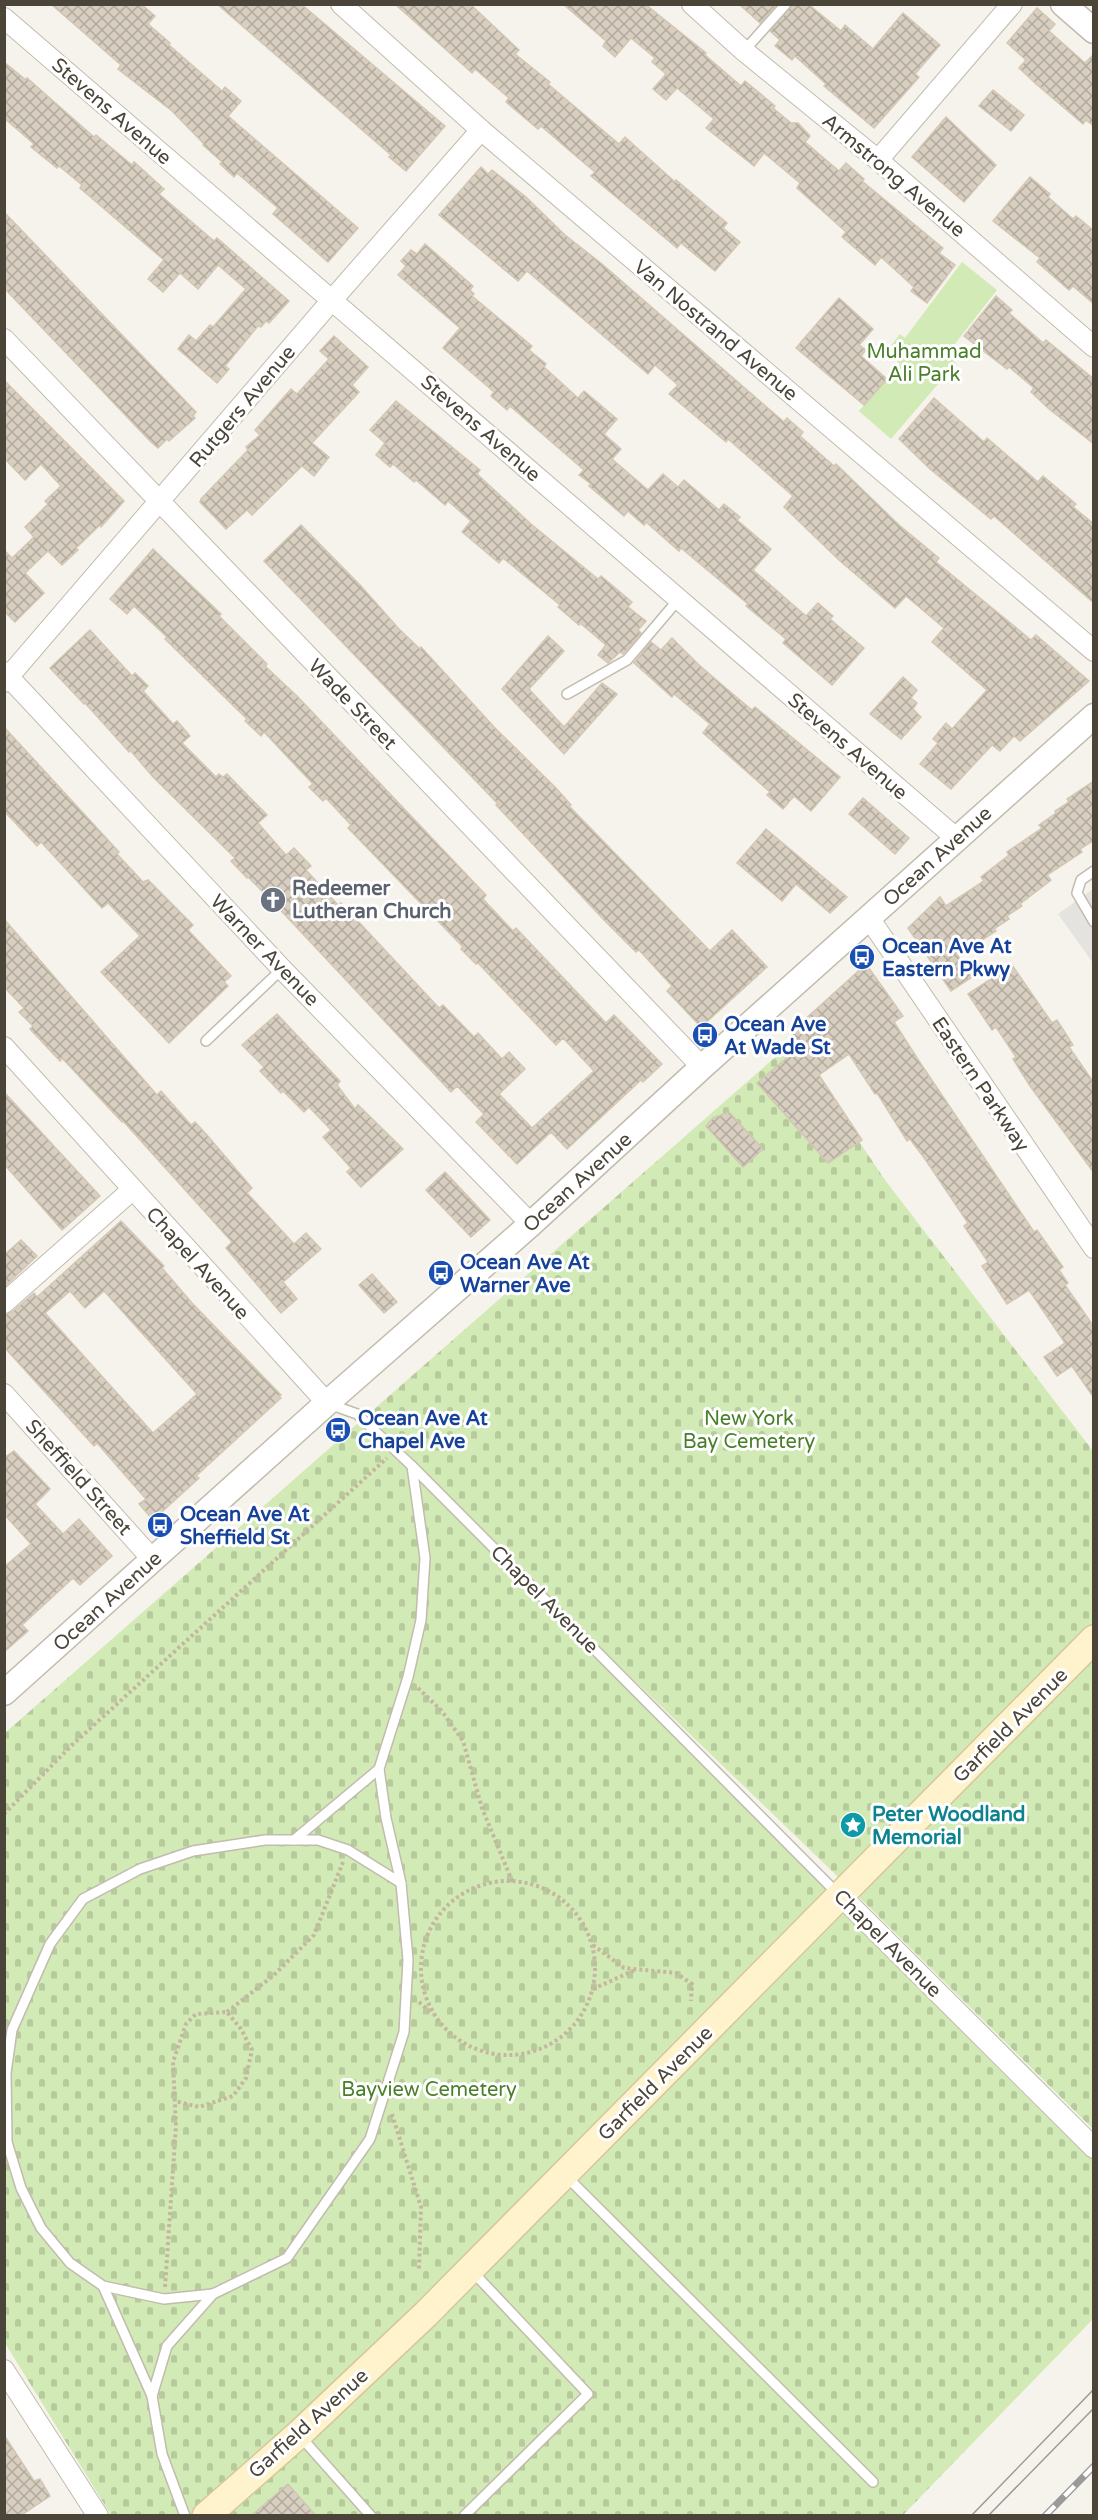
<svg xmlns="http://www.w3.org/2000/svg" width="1098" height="2520" viewBox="0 0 1098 2520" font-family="'Varela Round',sans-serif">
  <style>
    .cemetery { fill: url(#cemetery-stones) }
    .park { fill: #d2eab5 }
    .parking { fill: #e5e3e0 }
    .building { fill: url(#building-cross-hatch); stroke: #d3c7b4; stroke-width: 1.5; fill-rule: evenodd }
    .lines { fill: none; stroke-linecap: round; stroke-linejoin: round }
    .service-casing { stroke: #c2bbae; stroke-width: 12 }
    .minor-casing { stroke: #c2bbae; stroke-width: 22 }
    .tertiary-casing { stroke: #c2bbae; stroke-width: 27 }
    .secondary-casing { stroke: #d6c79b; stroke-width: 30 }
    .path { stroke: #c4b79f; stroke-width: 4; stroke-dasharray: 3 3; stroke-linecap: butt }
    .service { stroke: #fff; stroke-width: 9 }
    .minor { stroke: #fff; stroke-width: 20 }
    .tertiary { stroke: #fff; stroke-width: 24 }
    .secondary { stroke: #fff3cd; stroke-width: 27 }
    .tram { stroke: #9a9a9a; stroke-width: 1.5 }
    .rail-casing { stroke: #9a9a9a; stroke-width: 7 }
    .rail { stroke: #fff; stroke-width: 4.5; stroke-dasharray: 14; stroke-linecap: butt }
    .labels { text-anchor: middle; stroke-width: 6; stroke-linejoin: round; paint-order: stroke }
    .street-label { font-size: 20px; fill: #4b4439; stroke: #fff }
    .park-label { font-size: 20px; fill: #4a7f2a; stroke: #fff }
    .worship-label { font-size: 20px; font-weight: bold; fill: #5b616d; stroke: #fff; text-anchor: start }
    .transit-label { font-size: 20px; font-weight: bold; fill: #164399; stroke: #fff; text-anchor: start }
    .culture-label { font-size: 20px; font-weight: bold; fill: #0d838f; stroke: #fff; text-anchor: start }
  </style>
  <defs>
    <pattern id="cemetery-stones" width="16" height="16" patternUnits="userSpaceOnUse" patternTransform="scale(1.5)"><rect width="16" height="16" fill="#d2eab5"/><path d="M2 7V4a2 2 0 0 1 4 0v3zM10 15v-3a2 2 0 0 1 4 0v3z" fill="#b6ca9c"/></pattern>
    <pattern id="building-cross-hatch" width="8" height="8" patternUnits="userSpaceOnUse" patternTransform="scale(1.5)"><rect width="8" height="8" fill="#d8cfc1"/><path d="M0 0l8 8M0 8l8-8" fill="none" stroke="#b1aa9e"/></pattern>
  </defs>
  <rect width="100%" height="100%" fill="#f6f3ec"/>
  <!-- cemetery -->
  <path class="cemetery" d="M789,1045L850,1128L885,1180L1093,1451V2129L865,1903L438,1491L1093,2157V2319L902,2516H222L211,2500L191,2515H111L5,2343V1733Z"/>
  <!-- park -->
  <path class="park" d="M962,262L997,290L947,354L956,363L891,439L859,411L900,364L887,351L900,334L905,338Z"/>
  <!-- parking -->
  <path class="parking" d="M1093,889V963L1058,914Z"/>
  <!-- building -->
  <g class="building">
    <path d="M51,4H141L155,16L148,24L170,43L169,45L222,91L225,87L241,101L228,116L358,228L328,262L273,214L278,208L237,173L234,177L220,164L222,162L203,145L204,144L172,111L118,69L121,65Z"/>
    <path d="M217,4H301L445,126L406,171L389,157L391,155Z"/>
    <path d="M395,4H470L519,50L515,54L550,82L548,84L619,144L625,137L675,182L676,180L727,223L723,228L740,242L715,271L681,243L677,248L591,176L595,172L577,157L541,126L538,129L506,102L509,98L475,69L472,73Z"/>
    <path d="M563,4H645L706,53L705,55L741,86L745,81L775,106L773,108L791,123H798L810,136L805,142L839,171L846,163L864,179L862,181L943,248L939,253L955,265L927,303L911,291L914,287L881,257L875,265L842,237L846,232L797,188L800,183L764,153L754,166L706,128L714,119L677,88L666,100L653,89L666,74L652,62L655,58L631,38L615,57L603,46L606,41Z"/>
    <path d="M739,4H777L760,23Z"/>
    <path d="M793,4H808L841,31L845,25L873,49L903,13L940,45L915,74L919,77L874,128L824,86L826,84L795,56L792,60L775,46L780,40L770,31Z"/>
    <path d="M1037,8L1055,24L1049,31L1085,63L1094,54V126L1086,120L1083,124L1035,83L1019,68L1026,60L1007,43Z"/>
    <path d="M4,62L26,80L27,78L94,137L96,135L132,165L134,162L164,189L159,194L214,241L217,238L289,301L269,323L266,321L261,327L258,326L225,366L229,369L217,383L178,349L189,335L196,341L210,325L213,327L246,289L218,265L198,289L180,273L163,292L148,279L164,260L80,188L82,185L59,166L57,168L31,147L34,144L4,118Z"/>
    <path d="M993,90L1024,115L1011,131L979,106Z"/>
    <path d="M946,117L996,165L964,202L912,157Z"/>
    <path d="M481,167L488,174L492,170L526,197L565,235L602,264L784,422L787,418L803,432L800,436L834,466L836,464L899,525L939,558L936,562L1031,640L1036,635L1089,681L1020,741L1014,736L1000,751L992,745L951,789L920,764L938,743L933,739L946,723L952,729L987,690L932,642L944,628L906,596L895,608L840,561L784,507L793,496L728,439L726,442L669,394L678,385L655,365L648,374L527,271L518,281L439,215Z"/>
    <path d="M1030,177L1050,194L1048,197L1073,219L1076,216L1094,231V304L1073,286L1069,290L1037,262L1040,258L993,221Z"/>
    <path d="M4,212L196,412L193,416L195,418L169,441L167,439L158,448L151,442L4,288Z"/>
    <path d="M425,244L473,286L470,290L474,294L472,296L532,346L529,350L546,364L544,367L578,398L584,391L617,419L604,434L621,449L612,459L648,490L663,474L678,487L684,480L719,510L724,504L740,517L737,520L771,549L753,570L806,616L818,603L833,616L830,619L864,648L832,685L783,643L786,639L746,606L748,604L681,548L679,551L646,522L644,525L628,511L624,516L589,486L591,484L579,475L584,470L510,406L507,410L491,396L494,392L443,348L460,328L398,275L406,266L401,261L411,250L417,254Z"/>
    <path d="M996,296L1012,310L1009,313L1043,343L1046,340L1094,379V444L1049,409L1031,392L1034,388L1009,367L1007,369L964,336Z"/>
    <path d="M839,298L873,329L859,345L866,350L861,356L887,379L864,405L796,348Z"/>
    <path d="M334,336L368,367L352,385L359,392L312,443L329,457L314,476L302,466L252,515L247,510L226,529L200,502L201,499L248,450L246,447L260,435L255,430L276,406L291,389L297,394L329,359L320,351Z"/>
    <path d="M4,380L124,501L101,527L100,525L76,548L78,550L62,565L48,551L25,573L44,593L15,622L4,611V550L12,558L34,537L25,527L48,504L45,501L61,486L41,464L25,480L4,458Z"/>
    <path d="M934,398L984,442L987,438L1038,482L1043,476L1076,504L1073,507L1094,524V603L994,516L991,519L930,469L899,439Z"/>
    <path d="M396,401L480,470L477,474L531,524L598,579L601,576L632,602L628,607L646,621L638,630L641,633L623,654L620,652L608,663L598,655L606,645L580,623L579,625L558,607L560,605L503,558L499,563L462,532L471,521L448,501L445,505L416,480L414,482L393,464L390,467L376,455L385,443L370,430Z"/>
    <path d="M301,525L361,586L399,629L420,649L421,647L495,728L556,788L571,805L569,806L710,951L732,930L767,967L701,1027L667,991L672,986L639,950L636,952L604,920L496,805L498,804L264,561Z"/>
    <path d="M153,549L221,614L219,616L267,664L265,666L298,697L486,895L483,899L513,931L516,928L606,1023L614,1015L662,1064L643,1082L641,1080L567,1149L551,1132L517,1164L476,1122L484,1114L457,1086L451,1092L271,900L248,877L247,878L231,861L235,858L153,777L130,750L129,752L85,703L84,704L50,668L90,630L132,676L135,673L148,686L143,691L173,724L177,721L190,736L182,743L216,777L219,774L223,777L227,774L267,815L258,823L286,855L294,848L311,866L306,870L338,905L341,903L439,1008L443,1005L474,1037L478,1033L502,1059L509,1052L525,1069L499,1094L532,1128L594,1071L563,1038L556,1045L478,963L476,964L461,949L463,947L348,828L351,825L326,798L323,801L309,787L313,784L264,732L261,736L245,721L247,719L165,639L167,637L134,606L127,614L110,599Z"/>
    <path d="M548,636L564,651L529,689L564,727L602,683L617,694L564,754L502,689Z"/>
    <path d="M672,638L699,665L734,695L752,710L755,707L840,777L811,811L794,796L783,809L767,795L770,792L703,733L710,724L674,694L672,697L634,663L651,642L661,650Z"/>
    <path d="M903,677L917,690L911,698L917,703L913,709L921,717L901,739L870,714Z"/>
    <path d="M4,727L119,852L117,854L143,882L148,880L193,925L188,930L231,976L224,982L228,986L169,1043L101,972L140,936L108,903L102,908L41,842L37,846L4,811Z"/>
    <path d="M1094,781V840L1080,849L1082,852L1047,875L1051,880L1020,904L1022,906L1007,916L1009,919L994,929L996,931L958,956L972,977L951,991L908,928L940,897L946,906L984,881L981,877L1009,855L1007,852L1042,828L1039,825L1056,813L1055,811L1069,802L1067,799Z"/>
    <path d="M863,798L909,838L895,854L849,814Z"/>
    <path d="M766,829L847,897L830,913L796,884L782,901L737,863Z"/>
    <path d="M4,919L157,1095L161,1091L191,1125L195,1122L207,1135L252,1188L247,1193L294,1244L306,1233L321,1249L283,1282L297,1299L281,1313L226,1248L232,1242L123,1121L122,1122L62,1058L60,1061L30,1029L33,1026L19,1012L24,1008L4,987Z"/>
    <path d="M866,964L903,1016L894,1022L921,1064L1034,1232L1037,1230L1063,1267L1059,1270L1068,1283L1065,1285L1094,1327V1398L1072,1366L1057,1376L1044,1357L1065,1343L1029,1290L1007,1304L982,1266L988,1262L964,1226L968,1223L925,1159L910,1139L907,1141L877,1093L875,1094L849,1054L819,1075L862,1140L828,1163L757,1083L801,1046L791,1032Z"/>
    <path d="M1012,965L1052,1023L1057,1020L1073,1045L1069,1047L1094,1083V1173L1030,1086L1013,1059L1016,1057L996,1027L992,1030L968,994Z"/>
    <path d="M277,1014L340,1081L337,1085L355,1109L358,1105L403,1149L361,1187L347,1172L351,1168L323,1137L331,1130L309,1107L304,1112L283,1091L281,1093L260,1071L264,1067L242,1045Z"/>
    <path d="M4,1092L100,1196L62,1230L4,1164Z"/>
    <path d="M729,1112L763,1149L743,1167L706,1126L713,1118Z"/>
    <path d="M445,1172L490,1220L471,1237L426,1190Z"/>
    <path d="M121,1221L164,1266L162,1268L192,1303L281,1395L279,1396L281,1398L196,1476L199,1478L153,1520L139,1504L146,1499L124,1474L97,1443L94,1446L4,1347V1315L12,1312L34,1293L37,1297ZM70,1291L85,1308L104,1291L197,1394L153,1433L45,1313Z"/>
    <path d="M21,1240L37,1256L4,1287V1255Z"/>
    <path d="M372,1274L397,1302L384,1313L359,1285Z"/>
    <path d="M14,1451L50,1489L35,1504L63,1534L79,1519L112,1556L80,1585L73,1578L22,1625L28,1631L4,1652V1567L31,1544L4,1514V1458Z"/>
    <path d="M4,2435L34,2481L40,2479L50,2496L20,2516H4Z"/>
    <path d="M288,2484L316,2516H251L273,2497Z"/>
  </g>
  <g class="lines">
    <!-- service casing -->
    <g class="service-casing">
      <g id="service">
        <path d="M744,51L786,4"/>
        <path d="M567,694L627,660L678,600"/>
        <path d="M1094,871L1081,880L1077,893L1094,922"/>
        <path d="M206,1041L282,969"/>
        <path d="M329,1404L357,1414L412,1466L838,1894"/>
        <path d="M294,1840L379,1769"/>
        <path d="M566,2176L873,2482"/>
        <path d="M103,2286L152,2396"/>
        <path d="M213,2294L164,2299L103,2286L70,2263L41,2228L21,2188L7,2142L6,2073L12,2030L50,1944L83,1899L140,1869L193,1851L265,1840H318L348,1850L401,1883"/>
        <path d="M300,2436L371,2516"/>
        <path d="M185,2516L162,2454L152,2396L167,2346L213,2294L287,2258L370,2139L404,2032L408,1960L401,1883L386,1818L379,1769L408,1677L421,1620L425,1558L412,1466"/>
        <path d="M464,2516L588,2394L472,2271"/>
      </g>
    </g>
    <!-- minor casing -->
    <g class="minor-casing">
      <g id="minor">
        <path d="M341,4L481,130L1094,651"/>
        <path d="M692,4L744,51L878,160L1094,347"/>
        <path d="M4,18L956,838"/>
        <path d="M878,160L1012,4"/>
        <path d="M4,339L702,1067"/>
        <path d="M4,672L282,969L531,1224"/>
        <path d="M4,682L332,300L481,130"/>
        <path d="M869,918L1094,1248"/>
        <path d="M4,1047L327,1403"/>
        <path d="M4,1303L132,1190"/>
        <path d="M4,1394L153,1560"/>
        <path d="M841,1896L1094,2148"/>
        <path d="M4,2370L98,2516"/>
      </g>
    </g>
    <!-- tertiary casing -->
    <g class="tertiary-casing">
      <g id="tertiary">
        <path d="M1063,4L1094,31"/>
        <path d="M4,1693L327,1403L531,1224L702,1067L1094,716"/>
      </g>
    </g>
    <!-- secondary casing -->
    <g class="secondary-casing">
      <path id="secondary" d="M206,2516L299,2434L426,2314L1094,1639"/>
    </g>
    <!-- path -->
    <g class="path">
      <path d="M418,1688L441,1710L463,1741L482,1808L512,1881"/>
      <path d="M4,1814L72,1745L387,1458"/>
      <circle cx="508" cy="1968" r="87"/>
      <path d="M593,1945L624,1968L676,1973L692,1984L691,2001"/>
      <path d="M593,1989L635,1970"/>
      <path d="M419,2002L433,2014"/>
      <path d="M227,2012L274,1975L314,1935L343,1862"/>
      <path d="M392,2114L421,2207L419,2269"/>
      <path d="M165,2287L176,2126L173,2062L186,2024L196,2014L227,2012L241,2029L252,2050L246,2078L233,2096L199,2107L175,2101"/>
    </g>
    <!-- service -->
    <use href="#service" class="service"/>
    <!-- minor -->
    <use href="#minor" class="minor"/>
    <!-- tertiary -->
    <use href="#tertiary" class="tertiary"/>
    <!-- secondary -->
    <use href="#secondary" class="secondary"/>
    <!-- tram -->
    <g class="tram">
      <path d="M971,2516L1094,2389"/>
      <path d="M988,2516L1094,2408"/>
    </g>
    <!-- rail casing -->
    <g class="rail-casing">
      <path id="rail" d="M1045,2516L1094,2466"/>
    </g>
    <!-- rail -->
    <use href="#rail" class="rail"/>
  </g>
  <!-- icons -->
  <defs>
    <g id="church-disc" transform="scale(1.35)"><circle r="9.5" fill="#6b7280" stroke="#fff"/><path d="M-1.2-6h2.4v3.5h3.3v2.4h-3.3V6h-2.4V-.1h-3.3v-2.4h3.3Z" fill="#fff"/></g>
    <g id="bus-disc" transform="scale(1.35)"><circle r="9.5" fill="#1a4fb4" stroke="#fff"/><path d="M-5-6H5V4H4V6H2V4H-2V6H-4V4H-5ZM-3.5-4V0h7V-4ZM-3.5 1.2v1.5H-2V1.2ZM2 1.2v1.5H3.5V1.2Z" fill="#fff"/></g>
    <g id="sight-disc" transform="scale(1.35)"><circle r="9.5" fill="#0f9aa8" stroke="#fff"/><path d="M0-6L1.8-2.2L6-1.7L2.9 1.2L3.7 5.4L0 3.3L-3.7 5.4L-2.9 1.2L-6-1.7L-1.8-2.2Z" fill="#fff"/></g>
  </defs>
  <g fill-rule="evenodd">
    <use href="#church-disc" x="273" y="900"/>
    <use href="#bus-disc" x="862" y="957"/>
    <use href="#bus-disc" x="705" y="1035"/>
    <use href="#bus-disc" x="441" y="1273"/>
    <use href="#bus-disc" x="338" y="1430"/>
    <use href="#bus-disc" x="160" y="1525"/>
    <use href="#sight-disc" x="853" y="1825"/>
  </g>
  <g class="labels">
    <!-- street labels -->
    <g class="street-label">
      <text transform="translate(112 111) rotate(41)" y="7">Stevens Avenue</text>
      <text transform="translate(894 175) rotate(40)" y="7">Armstrong Avenue</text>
      <text transform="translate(716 330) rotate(40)" y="7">Van Nostrand Avenue</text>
      <text transform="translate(242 406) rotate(-50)" y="7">Rutgers Avenue</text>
      <text transform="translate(481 428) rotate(41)" y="7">Stevens Avenue</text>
      <text transform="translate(353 704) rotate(46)" y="7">Wade Street</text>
      <text transform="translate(848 746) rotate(41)" y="7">Stevens Avenue</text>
      <text transform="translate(937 856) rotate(-42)" y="7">Ocean Avenue</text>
      <text transform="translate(265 950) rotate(46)" y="7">Warner Avenue</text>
      <text transform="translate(981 1084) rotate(56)" y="7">Eastern Parkway</text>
      <text transform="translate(577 1182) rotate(-42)" y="7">Ocean Avenue</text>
      <text transform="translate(198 1263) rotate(48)" y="7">Chapel Avenue</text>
      <text transform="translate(79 1477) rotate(48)" y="7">Sheffield Street</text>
      <text transform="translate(545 1599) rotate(45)" y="7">Chapel Avenue</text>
      <text transform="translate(107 1601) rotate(-42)" y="7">Ocean Avenue</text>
      <text transform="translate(1010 1725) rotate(-45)" y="7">Garfield Avenue</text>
      <text transform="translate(888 1943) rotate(45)" y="7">Chapel Avenue</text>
      <text transform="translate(655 2083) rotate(-45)" y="7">Garfield Avenue</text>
      <text transform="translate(308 2423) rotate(-42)" y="7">Garfield Avenue</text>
    </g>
    <!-- park labels -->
    <g class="park-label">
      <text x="924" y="358">Muhammad<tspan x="924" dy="23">Ali Park</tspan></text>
      <text x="749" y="1425">New York<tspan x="749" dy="23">Bay Cemetery</tspan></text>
      <text x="429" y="2096">Bayview Cemetery</text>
    </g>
    <!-- worship labels -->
    <g class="worship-label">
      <text x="292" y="895">Redeemer<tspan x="292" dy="23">Lutheran Church</tspan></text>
    </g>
    <!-- transit labels -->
    <g class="transit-label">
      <text x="882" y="953">Ocean Ave At<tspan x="882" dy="23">Eastern Pkwy</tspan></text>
      <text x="724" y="1031">Ocean Ave<tspan x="724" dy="23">At Wade St</tspan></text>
      <text x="460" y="1269">Ocean Ave At<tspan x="460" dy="23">Warner Ave</tspan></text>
      <text x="358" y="1425">Ocean Ave At<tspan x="358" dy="23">Chapel Ave</tspan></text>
      <text x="180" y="1521">Ocean Ave At<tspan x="180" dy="23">Sheffield St</tspan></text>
    </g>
    <!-- culture labels -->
    <g class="culture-label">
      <text x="872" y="1821">Peter Woodland<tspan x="872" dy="23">Memorial</tspan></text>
    </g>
  </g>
  <!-- border -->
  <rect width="1098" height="2520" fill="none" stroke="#4b4439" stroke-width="12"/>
</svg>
